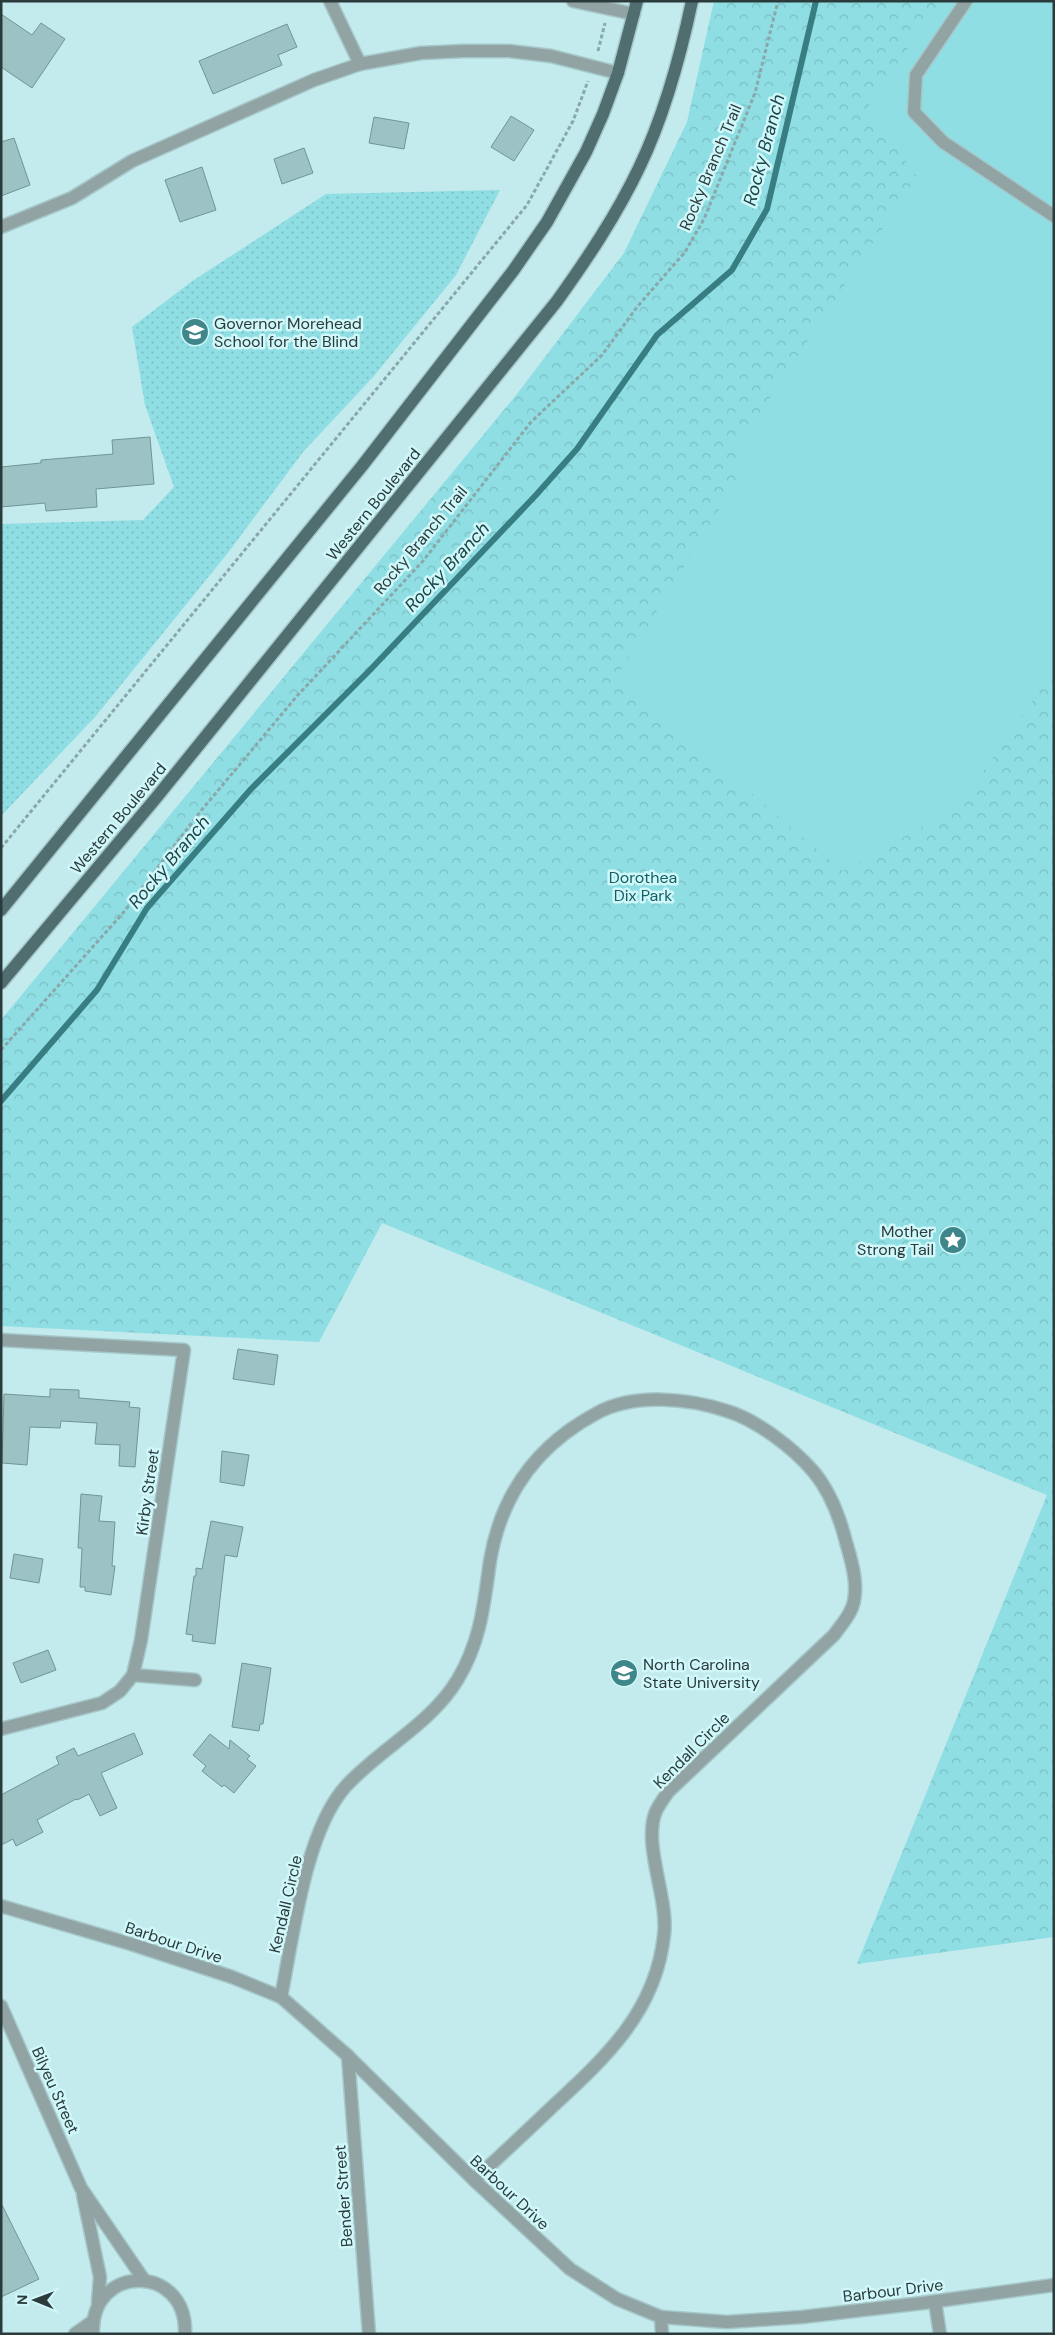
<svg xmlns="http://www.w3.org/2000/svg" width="1055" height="2335" viewBox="0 0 1055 2335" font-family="'DM Sans',sans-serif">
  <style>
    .grass { fill: url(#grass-dots) }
    .park { fill: url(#park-crowns) }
    .garden { fill: #8edee3 }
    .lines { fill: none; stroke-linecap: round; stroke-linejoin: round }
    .stream { stroke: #387d81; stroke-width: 6 }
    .building { fill: #9cc2c4; stroke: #709597 }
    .minor-casing { stroke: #a5c7c9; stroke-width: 15 }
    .major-casing { stroke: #a5c7c9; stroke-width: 15 }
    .path { stroke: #8aa8aa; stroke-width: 3; stroke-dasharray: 4 2.5; stroke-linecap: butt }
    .minor { stroke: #92a3a3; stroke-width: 12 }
    .major { stroke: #506e70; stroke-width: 12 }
    .labels { text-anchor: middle; stroke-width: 5; stroke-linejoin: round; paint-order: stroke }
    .street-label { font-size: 16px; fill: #2b3b3c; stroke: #d0f7f9 }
    .poi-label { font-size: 16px; fill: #2b3b3c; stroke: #d0f7f9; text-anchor: start }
    .park-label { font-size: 16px; fill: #125f63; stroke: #d0f7f9 }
    .water-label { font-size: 18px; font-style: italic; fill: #1a4447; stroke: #d0f7f9 }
  </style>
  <defs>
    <pattern id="grass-dots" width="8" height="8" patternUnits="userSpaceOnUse" patternTransform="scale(1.25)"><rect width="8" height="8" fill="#8edee3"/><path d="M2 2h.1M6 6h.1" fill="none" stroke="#7bbfc4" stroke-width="1.8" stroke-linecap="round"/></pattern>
    <pattern id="park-crowns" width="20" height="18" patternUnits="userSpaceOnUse" patternTransform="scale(1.25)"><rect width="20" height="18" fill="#8edee3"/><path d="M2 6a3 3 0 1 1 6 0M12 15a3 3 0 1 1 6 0" fill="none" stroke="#7bbfc4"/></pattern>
  </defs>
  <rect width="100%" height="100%" fill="#c3eaec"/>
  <!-- grass -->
  <path class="grass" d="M500,190L456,275L374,376L303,452L227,554L95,717L1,816V524L143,520L174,487L145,405L132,327L191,282L326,194Z"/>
  <!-- park -->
  <path class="park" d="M714,1H1054V1937L857,1964L1047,1495L382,1223L319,1342L1,1326V1020L517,394L624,253L687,122Z"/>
  <!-- garden -->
  <path class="garden" d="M940,1H1054V670L960,805L843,871L616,678L739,477V444L917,177L867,108Z"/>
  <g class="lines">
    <!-- stream -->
    <path class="stream" d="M1,1101L97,990L147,908L251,789L370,670L536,495L577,449L657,335L732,270L767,209L816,1"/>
  </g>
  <!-- building -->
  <g class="building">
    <path d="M1,14L32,35L41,23L65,39L32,88L1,67Z"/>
    <path d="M287,24L297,47L278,55L282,65L213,94L199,61Z"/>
    <path d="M511,116L534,130L514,161L491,147Z"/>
    <path d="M374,117L409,123L404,149L369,143Z"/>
    <path d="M14,138L30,185L1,196V142Z"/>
    <path d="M304,148L313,173L282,184L274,159Z"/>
    <path d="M202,167L216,210L180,222L165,180Z"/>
    <path d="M150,437L154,484L96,489L97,507L46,511L45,503L1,507V467L41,463V460L113,454L112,440Z"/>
    <path d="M238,1349L278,1355L274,1385L233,1379Z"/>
    <path d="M50,1389L79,1390V1398L130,1402L129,1407L140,1408L135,1467L119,1466L120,1445L95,1444L97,1423L61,1421L60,1428L30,1427L27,1465L2,1463L4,1394L50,1397Z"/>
    <path d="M222,1451L249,1455L244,1486L220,1482Z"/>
    <path d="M81,1494L102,1496L99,1521L115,1522L112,1566H115L111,1595L85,1591V1587H80L82,1548H78Z"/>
    <path d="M211,1521L243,1527L237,1557L225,1555L215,1644L192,1641L193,1635L186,1634L194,1576H196V1568L202,1569Z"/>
    <path d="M14,1554L43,1559L39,1583L10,1578Z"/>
    <path d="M48,1650L56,1670L21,1683L13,1663Z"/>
    <path d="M242,1663L271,1668L263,1724H260L259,1731L232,1727Z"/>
    <path d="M134,1733L143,1754L101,1773L117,1808L100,1816L89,1794L77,1800L76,1799L37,1820L43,1832L16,1846L13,1839L1,1845V1795L59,1764L56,1757L74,1748L78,1756Z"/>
    <path d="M210,1734L229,1749L230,1740L250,1756L247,1759L256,1766L234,1793L224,1785L222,1787L202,1771L206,1766L193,1755Z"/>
    <path d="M1,2203L39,2279L1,2297Z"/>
  </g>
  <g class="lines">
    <!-- minor casing -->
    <g class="minor-casing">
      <g id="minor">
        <path d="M330,1L360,64"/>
        <path d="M573,1L634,14"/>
        <path d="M966,1L916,75L914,112L943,142L1054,216"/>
        <path d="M1,227L72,198L132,161L314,80L360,64L421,53L464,51H509L551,56L618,73"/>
        <path d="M1,1340L184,1350L141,1640L133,1675L120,1691L102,1703L1,1729"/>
        <path d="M133,1675L195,1680"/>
        <path d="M1,1906L131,1944L232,1977L281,1997L348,2056L474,2180L570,2269L617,2299L661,2317L727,2322L802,2317L923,2303L1054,2285"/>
        <path d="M281,1997C293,1937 305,1831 346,1786C381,1748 431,1724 458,1679C481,1640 484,1604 490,1561C501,1495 537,1445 597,1413C634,1393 688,1398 727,1411C757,1420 793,1448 813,1471C829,1490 840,1518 846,1542C852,1562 861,1592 850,1612C846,1620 839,1628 834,1635L668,1792C664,1798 659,1805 656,1811C642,1844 669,1899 664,1935C656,2012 605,2058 551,2108C526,2132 500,2156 474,2180"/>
        <path d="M1,2006L81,2188L144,2280"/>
        <path d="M348,2056L369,2334"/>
        <path d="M83,2195L100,2277L98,2303"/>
        <path d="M935,2302L940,2334"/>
        <path d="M661,2317L662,2334"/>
        <path d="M75,2334L92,2322"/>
        <path d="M93,2334C90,2263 188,2263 185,2334"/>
      </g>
    </g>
    <!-- major casing -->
    <g class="major-casing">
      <g id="major">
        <path d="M1,910L362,466L513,271L547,222L586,152L603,114L618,73L637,1"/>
        <path d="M1,983L156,798L557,301C587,259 616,216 639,168C664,116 680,58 692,1"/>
      </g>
    </g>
    <!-- path -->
    <g class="path">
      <path d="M598,51L605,23"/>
      <path d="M1,848L527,205L573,121L588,81"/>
      <path d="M1,1050L123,913L200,812L297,696L423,561L531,422L602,355L637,307L685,252L704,219L755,93L778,1"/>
    </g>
    <!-- minor -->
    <use href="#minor" class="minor"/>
    <!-- major -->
    <use href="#major" class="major"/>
  </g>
  <!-- icons -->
  <defs>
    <g id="school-disc" transform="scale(1.4375)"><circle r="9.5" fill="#3e868a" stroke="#d0f7f9"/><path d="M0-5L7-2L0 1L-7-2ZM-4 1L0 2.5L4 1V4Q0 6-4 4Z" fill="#fff"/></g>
    <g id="sight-disc" transform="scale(1.4375)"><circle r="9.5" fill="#3e868a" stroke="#d0f7f9"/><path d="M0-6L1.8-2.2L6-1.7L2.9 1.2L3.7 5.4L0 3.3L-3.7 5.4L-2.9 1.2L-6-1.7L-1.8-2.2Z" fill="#fff"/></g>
    <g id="university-disc" transform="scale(1.4375)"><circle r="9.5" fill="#3e868a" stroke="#d0f7f9"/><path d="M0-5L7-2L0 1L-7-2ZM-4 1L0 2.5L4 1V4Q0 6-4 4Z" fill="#fff"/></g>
  </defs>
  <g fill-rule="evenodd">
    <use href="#school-disc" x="195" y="332"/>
    <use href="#sight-disc" x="953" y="1240"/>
    <use href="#university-disc" x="624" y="1673"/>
  </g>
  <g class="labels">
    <!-- street labels -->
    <g class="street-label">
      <text transform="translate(710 167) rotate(-67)" y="6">Rocky Branch Trail</text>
      <text transform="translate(373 504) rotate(-51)" y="6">Western Boulevard</text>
      <text transform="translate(420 540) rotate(-50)" y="6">Rocky Branch Trail</text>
      <text transform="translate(118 818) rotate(-50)" y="6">Western Boulevard</text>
      <text transform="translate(147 1492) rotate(-82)" y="6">Kirby Street</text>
      <text transform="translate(691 1750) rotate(-45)" y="6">Kendall Circle</text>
      <text transform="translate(285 1904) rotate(-77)" y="6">Kendall Circle</text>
      <text transform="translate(174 1942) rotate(18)" y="6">Barbour Drive</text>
      <text transform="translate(56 2090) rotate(66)" y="6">Bilyeu Street</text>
      <text transform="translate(510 2192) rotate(43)" y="6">Barbour Drive</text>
      <text transform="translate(343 2196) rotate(-94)" y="6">Bender Street</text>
      <text transform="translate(893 2290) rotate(-7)" y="6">Barbour Drive</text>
    </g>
    <!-- poi labels -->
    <g class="poi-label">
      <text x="214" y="329">Governor Morehead<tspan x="214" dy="18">School for the Blind</tspan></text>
      <text x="934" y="1237" text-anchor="end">Mother<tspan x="934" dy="18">Strong Tail</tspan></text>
      <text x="643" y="1670">North Carolina<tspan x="643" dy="18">State University</tspan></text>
    </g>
    <!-- park labels -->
    <g class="park-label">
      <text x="643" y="883">Dorothea<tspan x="643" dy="18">Dix Park</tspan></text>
    </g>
    <!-- water labels -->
    <g class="water-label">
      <text transform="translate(764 150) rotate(-75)" y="6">Rocky Branch</text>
      <text transform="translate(447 567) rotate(-47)" y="6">Rocky Branch</text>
      <text transform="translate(169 862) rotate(-50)" y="6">Rocky Branch</text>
    </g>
  </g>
  <!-- border -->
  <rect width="1055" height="2335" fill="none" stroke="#2b3b3c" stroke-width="5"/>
  <!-- north arrow -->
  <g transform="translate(35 2300) rotate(271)" stroke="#d0f7f9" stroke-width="4" paint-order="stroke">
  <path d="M0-4L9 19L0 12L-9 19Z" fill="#2b3b3c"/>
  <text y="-8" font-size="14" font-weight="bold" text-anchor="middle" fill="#2b3b3c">N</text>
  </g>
</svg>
